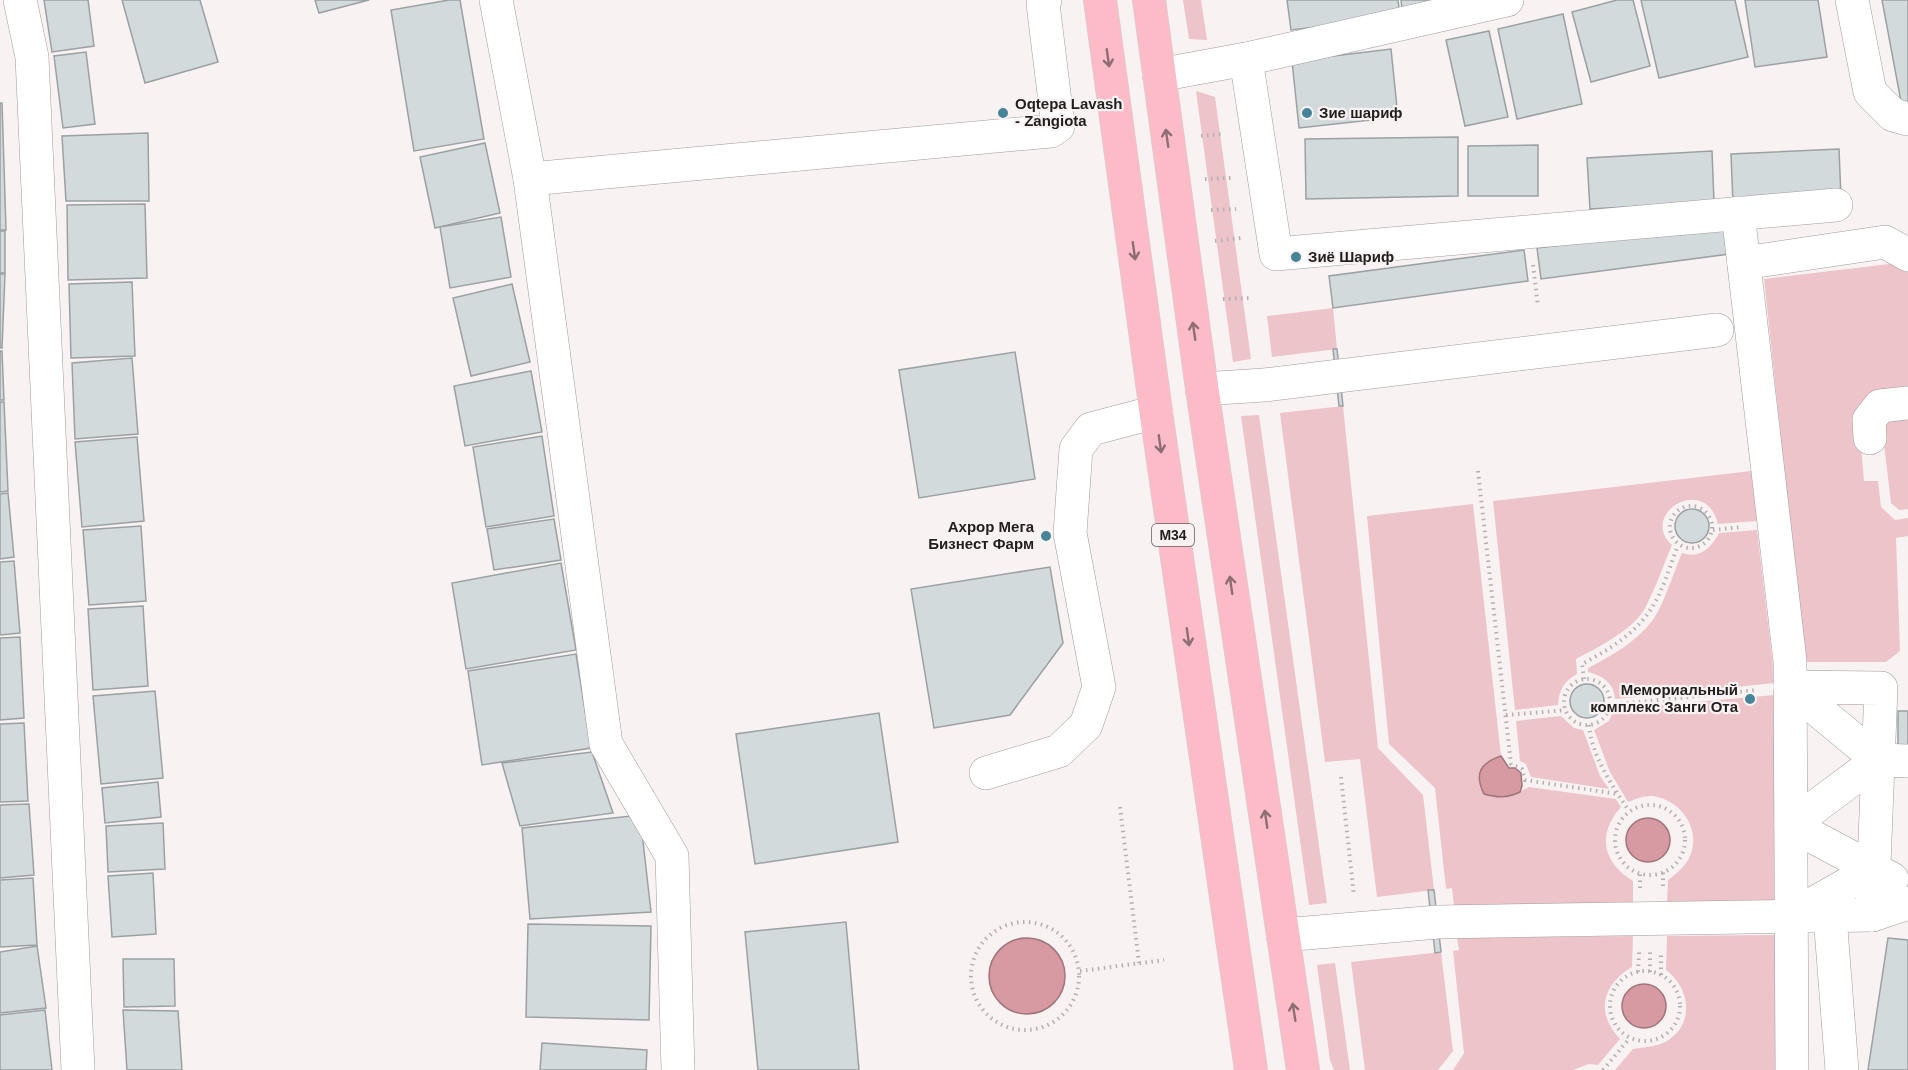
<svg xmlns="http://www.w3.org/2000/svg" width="1908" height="1070" viewBox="0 0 1908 1070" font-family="Arial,sans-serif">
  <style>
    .green { fill: #edc4ca }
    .water { fill: #d799a2; stroke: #a0747a; stroke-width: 1.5 }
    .building { fill: #d3dadc; stroke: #9ba1a3; stroke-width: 1.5 }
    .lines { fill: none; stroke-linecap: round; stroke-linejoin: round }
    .minor-casing { stroke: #a19a9b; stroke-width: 34 }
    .major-casing { stroke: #d2d2d2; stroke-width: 34 }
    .path { stroke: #b4afb0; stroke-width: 4; stroke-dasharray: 1.5 4.5; stroke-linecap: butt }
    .minor { stroke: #fff; stroke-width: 33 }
    .major { stroke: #fbbcc8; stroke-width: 33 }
    .oneway { stroke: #8e6d73 }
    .poi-dot { fill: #458499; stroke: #f9f2f3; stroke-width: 2 }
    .labels { text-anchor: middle; stroke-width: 4.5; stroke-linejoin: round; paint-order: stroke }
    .shield { fill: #f9f2f3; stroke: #615e5e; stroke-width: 1.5 }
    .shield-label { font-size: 14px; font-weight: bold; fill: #201e1e }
    .poi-label { font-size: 15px; font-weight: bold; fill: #201e1e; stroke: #f9f2f3; text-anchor: start }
  </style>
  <rect width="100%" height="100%" fill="#f9f2f3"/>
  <!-- green -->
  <g class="green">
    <path d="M1183,0H1201L1207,40L1189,39Z"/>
    <path d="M1196,91L1215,97L1251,359L1233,362Z"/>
    <path d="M1898,263L1908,272V393L1858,411L1864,481H1878L1881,507L1895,520L1908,518V536L1896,538L1900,651L1886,662H1805L1764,279Z"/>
    <path d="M1333,308L1337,349L1272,357L1267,316Z"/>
    <path d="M1343,406L1378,748L1423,795L1434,890L1377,897L1360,759L1325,762L1280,413Z"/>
    <path d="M1259,415L1327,903L1309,905L1241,416Z"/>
    <path d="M1908,415V509L1899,510L1891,503L1882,427L1890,418Z"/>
    <path d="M1751,471L1757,521L1718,524C1705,472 1638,515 1672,545C1663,566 1655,590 1644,610C1631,631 1597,648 1576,659L1577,674C1564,681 1559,690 1558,705L1515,710L1493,501Z"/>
    <path d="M1473,504L1501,756L1492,759L1509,797L1529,787L1616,799L1621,807C1597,834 1602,862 1633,881V902L1454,906L1452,888L1446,889L1435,788L1389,744L1367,516Z"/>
    <path d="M1757,530L1775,683L1615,699C1614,683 1603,676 1588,672V668C1611,656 1636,642 1652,621C1662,609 1675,569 1682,553C1700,559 1711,548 1719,533Z"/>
    <path d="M1775,695L1774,900L1667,902L1668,880C1677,873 1685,867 1690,856C1702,828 1679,798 1651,796C1643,796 1636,799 1628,802L1610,772L1594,730L1609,721L1614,709Z"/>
    <path d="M1561,716L1574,728L1583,730L1600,776L1609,789L1531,777L1526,764L1520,761L1516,721Z"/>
    <path d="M1775,935V1070H1615L1633,1049C1645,1047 1659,1047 1670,1039C1695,1021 1689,987 1666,970L1667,936Z"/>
    <path d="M1633,936L1632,967C1602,985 1595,1012 1620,1039L1598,1065L1589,1064L1573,1070H1453L1464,1053L1453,951L1459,950L1457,938Z"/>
    <path d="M1441,952L1453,1051L1438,1070H1365L1351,962Z"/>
    <path d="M1335,963L1350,1070H1334L1330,1060L1317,965Z"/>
  </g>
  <!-- water -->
  <g class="water">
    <path d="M1501,756L1509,768H1515L1521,773L1522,786L1520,792C1507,798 1498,798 1484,794C1474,774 1480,763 1501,756Z"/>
    <circle cx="1648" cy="840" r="22"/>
    <circle cx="1027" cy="976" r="38"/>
    <circle cx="1644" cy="1006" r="22"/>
  </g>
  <!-- building -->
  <g class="building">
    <path d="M44,0H88L94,46L52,52Z"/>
    <path d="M122,0H200L218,62L145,83Z"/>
    <path d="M315,0H369L319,13Z"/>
    <path d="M449,0H460L484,139L414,151L391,10Z"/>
    <path d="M1287,0H1398L1400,17L1291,30Z"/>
    <path d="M1401,0H1435L1403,17Z"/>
    <path d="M1617,0H1633L1650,66L1591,82L1572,12Z"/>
    <path d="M1641,0H1735L1748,57L1659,78Z"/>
    <path d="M1745,0H1818L1827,57L1755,67Z"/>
    <path d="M1882,0H1908V106L1902,107Z"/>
    <path d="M1563,14L1582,104L1517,119L1498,29Z"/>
    <path d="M1489,31L1508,117L1465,126L1446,40Z"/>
    <path d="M1391,49L1398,117L1299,128L1292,61Z"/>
    <path d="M86,52L95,124L63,128L54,56Z"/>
    <path d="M0,103H2L6,230H0Z"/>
    <path d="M148,133L149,201H66L62,136Z"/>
    <path d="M1458,137V196L1306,199L1305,139Z"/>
    <path d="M485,143L500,213L435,228L420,157Z"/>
    <path d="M1538,145V196H1468V146Z"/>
    <path d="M1839,149L1841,198L1733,204L1731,154Z"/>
    <path d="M1712,151L1714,202L1590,209L1587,158Z"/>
    <path d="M145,204L147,278L68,280L67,205Z"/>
    <path d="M501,217L511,277L450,288L440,227Z"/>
    <path d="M1725,225L1729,254L1541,279L1537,248Z"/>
    <rect x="0" y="231" width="5" height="42"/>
    <path d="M1524,250L1528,281L1333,308L1329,276Z"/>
    <path d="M0,274H5L2,348H0Z"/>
    <path d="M132,282L135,356L71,358L69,284Z"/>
    <path d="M512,284L530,362L471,376L453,298Z"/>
    <path d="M1333,349H1337L1343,406H1339Z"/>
    <path d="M0,351H2L4,400H0Z"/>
    <path d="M1015,352L1035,479L919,498L899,370Z"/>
    <path d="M132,358L138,434L75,439L72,363Z"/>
    <path d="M531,371L542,432L465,446L454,386Z"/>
    <path d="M0,402H4L8,491L0,492Z"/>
    <path d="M542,436L554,516L486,527L473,447Z"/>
    <path d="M137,437L144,521L82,527L75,442Z"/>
    <path d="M8,493L14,557L0,559V494Z"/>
    <circle cx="1692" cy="526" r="17"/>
    <path d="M554,519L561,560L494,570L487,529Z"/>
    <path d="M141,526L146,601L89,605L83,530Z"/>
    <path d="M14,561L20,633L0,635V562Z"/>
    <path d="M561,563L576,650L466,669L452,583Z"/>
    <path d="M1050,567L1063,643L1010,715L934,728L911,589Z"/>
    <path d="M143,606L148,686L93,690L88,609Z"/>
    <path d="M20,637L24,718L0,720V638Z"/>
    <path d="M576,654L591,748L482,765L468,671Z"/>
    <circle cx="1587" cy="701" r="17"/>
    <path d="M155,691L163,778L101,784L93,696Z"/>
    <rect x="1898" y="711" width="10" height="36"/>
    <path d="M879,713L898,842L755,864L736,734Z"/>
    <path d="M24,723L28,801L0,802V724Z"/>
    <path d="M592,752L613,813L520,826L502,763Z"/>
    <path d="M158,782L161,817L105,823L102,788Z"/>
    <path d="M29,804L34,875L0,878V805Z"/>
    <path d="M640,815L651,912L530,919L522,828Z"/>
    <path d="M163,823L165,869L108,872L106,826Z"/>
    <path d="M153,873L156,934L112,937L108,876Z"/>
    <path d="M33,878L37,945L0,947V880Z"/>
    <path d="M1428,890H1434L1441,952L1435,953Z"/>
    <path d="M846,922L859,1070H758L745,932Z"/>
    <path d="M528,924L651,926L649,1020L526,1017Z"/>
    <path d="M1888,938L1908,940V1070H1868Z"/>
    <path d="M37,946L46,1008L0,1013V952Z"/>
    <path d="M123,959H174L175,1006L124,1007Z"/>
    <path d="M45,1010L52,1070H0V1015Z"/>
    <path d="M123,1010L178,1011L182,1070H127Z"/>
    <path d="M542,1043L647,1050L646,1070H540Z"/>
  </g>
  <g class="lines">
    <!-- minor casing -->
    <g class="minor-casing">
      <g id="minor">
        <path d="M20,0L32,57L78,1070"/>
        <path d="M496,0L530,179L606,744L672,856L678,1070"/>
        <path d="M1852,0L1870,92L1893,115L1908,119"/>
        <path d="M1246,59L1276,254L1836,205"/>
        <path d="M1159,75L1246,59L1507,0"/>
        <path d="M530,179L1051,131L1058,126L1043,4L1045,0"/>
        <path d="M1738,213L1790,661L1792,1070"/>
        <path d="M1744,263L1885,242L1908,255"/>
        <path d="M1202,389L1264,385L1717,330"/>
        <path d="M1870,438L1869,420L1880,406L1908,403"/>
        <path d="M1790,687L1881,688L1872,915"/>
        <path d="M1790,687L1878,760L1908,761"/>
        <path d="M1878,760L1791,825L1892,879"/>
        <path d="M986,773L1059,751L1086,725L1099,687L1070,533L1076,449L1091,429L1156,412"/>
        <path d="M1795,914L1874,869"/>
        <path d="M1830,916L1842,1070"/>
        <path d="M1283,935L1438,922L1872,915L1908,903"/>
      </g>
    </g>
    <!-- major casing -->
    <g class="major-casing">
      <g id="major">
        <path d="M1100,0L1156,412L1251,1070"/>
        <path d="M1149,0L1202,389L1303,1070"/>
      </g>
    </g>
    <!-- path -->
    <g class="path">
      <path d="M1201,136L1224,134"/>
      <path d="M1205,179L1231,178"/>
      <path d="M1211,210L1236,209"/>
      <path d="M1215,241L1241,238"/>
      <path d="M1533,265L1538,306"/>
      <path d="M1223,299L1252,298"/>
      <path d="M1478,471L1511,764L1522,769L1525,780L1618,794"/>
      <circle cx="1691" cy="527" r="21"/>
      <path d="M1713,530L1742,527"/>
      <path d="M1584,679L1582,664C1608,650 1634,635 1651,609C1663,591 1670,566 1678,545"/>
      <circle cx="1587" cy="702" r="23"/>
      <path d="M1609,705L1758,690"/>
      <path d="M1506,715L1566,710"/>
      <path d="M1589,725C1592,757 1612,785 1629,811"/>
      <path d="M1341,777L1354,896"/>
      <circle cx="1650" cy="840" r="35"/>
      <path d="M1120,807L1139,963"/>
      <path d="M1663,886V872"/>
      <path d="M1640,888V873"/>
      <circle cx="1025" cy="976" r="54"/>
      <path d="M1080,971L1164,960"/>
      <circle cx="1645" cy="1006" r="35"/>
      <path d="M1638,972L1639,952"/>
      <path d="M1650,972V950"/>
      <path d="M1661,975V951"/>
      <path d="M1603,1070L1629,1039"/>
    </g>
    <!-- minor -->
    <use href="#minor" class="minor"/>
    <!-- major -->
    <use href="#major" class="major"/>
  </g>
  <!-- one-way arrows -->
  <defs><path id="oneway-shaft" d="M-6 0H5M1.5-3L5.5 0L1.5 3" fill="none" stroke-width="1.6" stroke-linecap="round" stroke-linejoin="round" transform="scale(1.5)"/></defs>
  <g class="oneway">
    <use href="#oneway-shaft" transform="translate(1108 58) rotate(82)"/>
    <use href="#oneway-shaft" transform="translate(1167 138) rotate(-98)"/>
    <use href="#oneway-shaft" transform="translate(1134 251) rotate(82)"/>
    <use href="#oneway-shaft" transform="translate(1194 331) rotate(-98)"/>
    <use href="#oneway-shaft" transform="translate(1160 444) rotate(82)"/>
    <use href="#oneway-shaft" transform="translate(1231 585) rotate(-98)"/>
    <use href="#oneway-shaft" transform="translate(1188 637) rotate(82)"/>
    <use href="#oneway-shaft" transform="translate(1266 819) rotate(-98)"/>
    <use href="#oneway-shaft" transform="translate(1294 1012) rotate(-99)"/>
  </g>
  <!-- markers -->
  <g class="poi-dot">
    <circle cx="1003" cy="113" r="6"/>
    <circle cx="1307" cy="113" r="6"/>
    <circle cx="1296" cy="257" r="6"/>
    <circle cx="1046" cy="536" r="6"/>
    <circle cx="1750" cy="699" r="6"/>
  </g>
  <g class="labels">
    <!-- shield labels -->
    <rect class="shield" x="1152" y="524" width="42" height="22" rx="4.5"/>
    <g class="shield-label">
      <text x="1173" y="540">M34</text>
    </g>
    <!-- poi labels -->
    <g class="poi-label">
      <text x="1015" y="109">Oqtepa Lavash<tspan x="1015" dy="17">- Zangiota</tspan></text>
      <text x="1319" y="118">Зие шариф</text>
      <text x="1308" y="262">Зиё Шариф</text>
      <text x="1034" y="532" text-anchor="end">Ахрор Мега<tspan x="1034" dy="17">Бизнест Фарм</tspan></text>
      <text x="1738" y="695" text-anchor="end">Мемориальный<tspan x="1738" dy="17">комплекс Занги Ота</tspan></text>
    </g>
  </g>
</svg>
